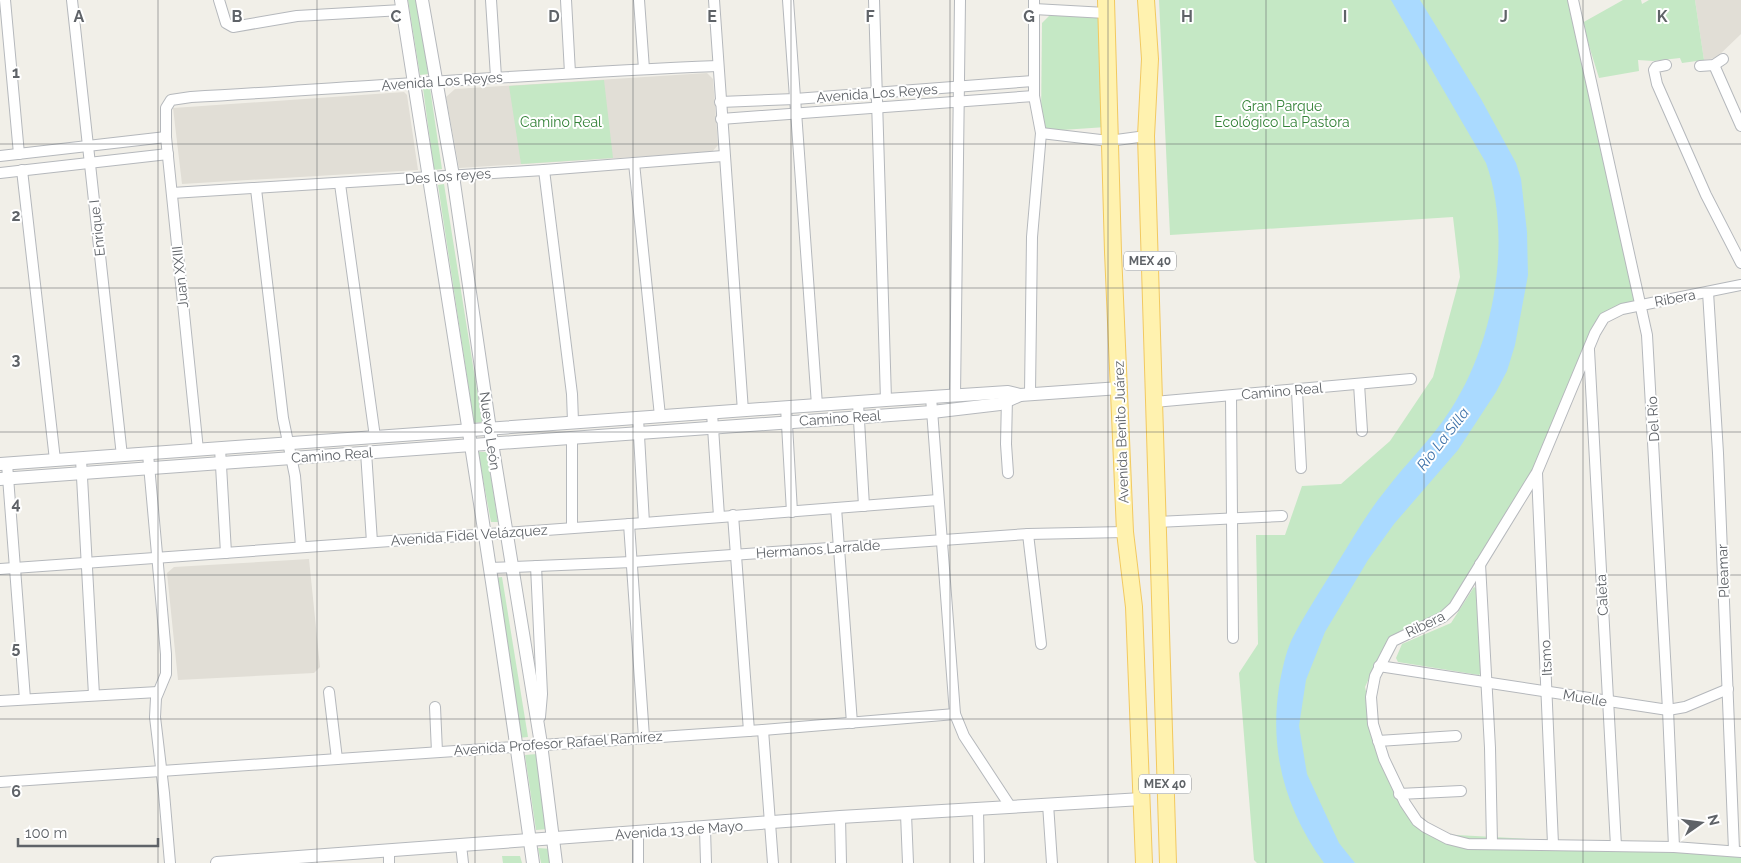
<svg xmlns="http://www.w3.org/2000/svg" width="1741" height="863" viewBox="0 0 1741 863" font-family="Raleway,sans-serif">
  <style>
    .education { fill: #e1ded6 }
    .green { fill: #c5e8c5 }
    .water { fill: #aadaff }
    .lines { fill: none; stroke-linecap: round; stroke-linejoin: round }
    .minor-casing { stroke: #b5b8bc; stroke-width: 12 }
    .tertiary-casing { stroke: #b5b8bc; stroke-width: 14 }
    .primary-casing { stroke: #f2c960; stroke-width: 18 }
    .minor { stroke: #fff; stroke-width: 10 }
    .tertiary { stroke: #fff; stroke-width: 12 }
    .primary { stroke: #fff2af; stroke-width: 16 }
    .grid { fill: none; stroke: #5f6368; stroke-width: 1; stroke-opacity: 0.55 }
    .labels { text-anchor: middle; stroke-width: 4; stroke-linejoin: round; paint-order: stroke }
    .shield { fill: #fff; stroke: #8f9295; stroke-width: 1 }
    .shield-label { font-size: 12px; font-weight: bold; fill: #5f6368 }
    .street-label { font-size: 14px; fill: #5f6368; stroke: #fff }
    .park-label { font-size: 14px; fill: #348238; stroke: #fff }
    .water-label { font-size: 15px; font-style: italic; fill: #4174aa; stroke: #fff }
    .grid-label { font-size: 16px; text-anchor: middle; font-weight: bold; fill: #5f6368; stroke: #fff; stroke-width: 4; stroke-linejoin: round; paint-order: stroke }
  </style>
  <rect width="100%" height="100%" fill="#f1efe8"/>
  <!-- education -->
  <g class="education">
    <path d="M1695,0H1741V34L1716,58L1704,60Z"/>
    <path d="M707,73L713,79L718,145L712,152L459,168L446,97L455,89Z"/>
    <path d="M404,92L407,95L418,170L182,184L173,108Z"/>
    <path d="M309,559L320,667L314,673L178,680L167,573L174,567Z"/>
  </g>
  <!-- green -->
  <g class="green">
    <path d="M408,0H418L428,74L420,75Z"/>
    <path d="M1159,0H1574L1642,305L1604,318L1557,427L1454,607L1400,636L1371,674L1365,687L1378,741L1411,813L1438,834L1734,850L1741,853V863H1257L1254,860L1239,673L1258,644L1256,535H1285L1302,486L1341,484L1390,441L1433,377L1460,277L1453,217L1170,235Z"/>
    <path d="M1623,0H1641L1642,4L1649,0H1695L1704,60L1682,63L1680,58L1653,61L1638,60L1639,71L1599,78L1582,23Z"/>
    <path d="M1051,14L1105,15L1106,127L1047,131L1041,124L1042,23Z"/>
    <path d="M604,80L613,158L521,164L509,86Z"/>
    <path d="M423,88H430L442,169L434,170Z"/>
    <path d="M444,184L482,422L474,423L438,185Z"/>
    <path d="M478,452H487L498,522H491Z"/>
    <path d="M502,577L528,737L518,738L495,578Z"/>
    <path d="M1474,587L1477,589L1483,671L1479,675L1398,662L1396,658L1402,644L1451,623Z"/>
    <path d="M537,754L548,829L536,830L525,755Z"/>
    <path d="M538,848L552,849L554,863H541Z"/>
    <path d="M502,856H520L522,863H503Z"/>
  </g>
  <!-- water -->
  <path class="water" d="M1391,0H1420L1481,99L1516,163L1521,179L1527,232L1528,275L1515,345L1507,371L1496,392L1458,450L1394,524L1368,560L1325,632L1306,680L1299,726L1307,774L1339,843L1355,863H1324C1286,811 1269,752 1279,687C1282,671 1285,654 1292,639C1306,612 1322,588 1338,562C1353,538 1367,513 1385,491C1406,463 1432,439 1451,409C1494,343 1513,238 1486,163Z"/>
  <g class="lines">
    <!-- minor casing -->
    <g class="minor-casing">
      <g id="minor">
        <path d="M5,0L19,154"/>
        <path d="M72,0L122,456"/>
        <path d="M219,0L226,23L233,27L297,16L402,10"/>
        <path d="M491,0L496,77"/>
        <path d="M566,0L570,73"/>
        <path d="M639,0L644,69"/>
        <path d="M714,0L743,411"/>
        <path d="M788,0L817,405"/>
        <path d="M874,0L886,400"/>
        <path d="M1573,0L1647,335L1668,710L1674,847"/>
        <path d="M1034,9L1106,13"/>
        <path d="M1666,65L1656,67L1654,70L1657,84L1706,195L1741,263"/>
        <path d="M1714,65L1741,126"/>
        <path d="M1700,66L1714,65L1723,59"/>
        <path d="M720,102L795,99L1033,81"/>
        <path d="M721,119L1034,96"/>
        <path d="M1041,133L1109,141L1146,136"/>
        <path d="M0,156L166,137"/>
        <path d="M634,163L660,416"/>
        <path d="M22,170L55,460"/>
        <path d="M544,170L572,394L573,422"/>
        <path d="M0,173L168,154"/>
        <path d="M340,184L375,437"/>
        <path d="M256,189L283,418L295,476L301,547"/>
        <path d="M172,193L544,170L723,156"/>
        <path d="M1741,285L1622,309L1604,318L1595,333L1537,472L1454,607L1443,617L1393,641L1375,676L1371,697L1373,724L1384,759L1405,803L1417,821L1425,827L1448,839L1468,844L1674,847L1741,852"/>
        <path d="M1708,292L1718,453L1734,850"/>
        <path d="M1589,350L1616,846"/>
        <path d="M1359,384L1362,431"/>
        <path d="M1297,391L1301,468"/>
        <path d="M1030,393L1032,237L1041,133L1034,96V0"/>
        <path d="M955,396L960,0"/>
        <path d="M1231,396L1233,638"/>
        <path d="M931,397L955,714L964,736L1010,806"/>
        <path d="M1007,397L1006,444L1008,473"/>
        <path d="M1154,402L1411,379"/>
        <path d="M858,403L864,506"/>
        <path d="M786,407L792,512"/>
        <path d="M712,413L719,516"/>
        <path d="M638,418L644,523"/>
        <path d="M220,448L226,553"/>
        <path d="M198,450L166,137V108L171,100L191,97C367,87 542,73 718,66"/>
        <path d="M366,452L372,542"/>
        <path d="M148,454L166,654V674L156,698L155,717L164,793L170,863"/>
        <path d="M81,459L94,695"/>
        <path d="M7,464L25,699"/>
        <path d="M1537,473L1553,844"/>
        <path d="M836,508L852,723"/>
        <path d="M733,515L749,731"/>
        <path d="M1157,522L1282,516"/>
        <path d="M629,524L644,737"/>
        <path d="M572,527V438"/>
        <path d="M1028,534L1041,644"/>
        <path d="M1480,564L1490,748L1492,843"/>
        <path d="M536,566L542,694L540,717"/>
        <path d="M490,568L632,562L1028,534L1125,532"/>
        <path d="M0,569L644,523L938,500"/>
        <path d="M1379,666L1668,710L1685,707L1728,689"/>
        <path d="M329,692L337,759"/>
        <path d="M0,701L158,692"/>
        <path d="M435,707L437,752"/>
        <path d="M763,730L773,863"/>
        <path d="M1378,741L1456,736"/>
        <path d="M0,782L763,730L955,714"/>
        <path d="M1399,794L1461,791"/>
        <path d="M1048,804L1052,863"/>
        <path d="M978,809L979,861"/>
        <path d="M906,814L908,863"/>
        <path d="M840,817L841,863"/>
        <path d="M705,829L706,863"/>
        <path d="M638,833V863"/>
        <path d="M461,845L463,863"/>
        <path d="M389,851V863"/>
      </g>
    </g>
    <!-- tertiary casing -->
    <g class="tertiary-casing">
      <g id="tertiary">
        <path d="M401,0C446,288 493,575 533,863"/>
        <path d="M422,0L453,176L492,443L541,744L556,863"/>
        <path d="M0,464L886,400L1008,392L1020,395L1120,388"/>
        <path d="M0,479L932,412L1000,404L1020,395"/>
        <path d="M217,863L840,817L1142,799"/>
      </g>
    </g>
    <!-- primary casing -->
    <g class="primary-casing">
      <g id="primary">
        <path d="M1106,0L1113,252L1125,532L1134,607L1144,863"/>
        <path d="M1146,0L1150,59L1146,136L1168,863"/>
      </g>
    </g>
    <!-- minor -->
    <use href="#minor" class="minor"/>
    <!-- tertiary -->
    <use href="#tertiary" class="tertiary"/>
    <!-- primary -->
    <use href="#primary" class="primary"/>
  </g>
  <!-- grid -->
  <path class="grid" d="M158,0V863M317,0V863M475,0V863M633,0V863M791,0V863M950,0V863M1108,0V863M1266,0V863M1424,0V863M1583,0V863M0,144H1741M0,288H1741M0,432H1741M0,575H1741M0,719H1741"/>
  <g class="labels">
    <!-- shield labels -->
    <g class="shield">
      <rect x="1124" y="251.5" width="52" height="19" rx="4"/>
      <rect x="1139" y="774.5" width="52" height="19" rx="4"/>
    </g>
    <g class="shield-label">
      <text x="1150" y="265">MEX 40</text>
      <text x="1165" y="788">MEX 40</text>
    </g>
    <!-- street labels -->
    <g class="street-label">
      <text transform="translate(442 81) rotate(-4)" y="5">Avenida Los Reyes</text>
      <text transform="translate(877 93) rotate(-4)" y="5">Avenida Los Reyes</text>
      <text transform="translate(448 176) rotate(-4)" y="5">Des los reyes</text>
      <text transform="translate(97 228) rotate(-96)" y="5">Enrique I</text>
      <text transform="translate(180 277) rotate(-96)" y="5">Juan XXIII</text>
      <text transform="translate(1675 298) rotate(-11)" y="5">Ribera</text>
      <text transform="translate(1282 391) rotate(-5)" y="5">Camino Real</text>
      <text transform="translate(840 418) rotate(-4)" y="5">Camino Real</text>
      <text transform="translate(1653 419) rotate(-93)" y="5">Del Río</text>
      <text transform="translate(490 431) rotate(82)" y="5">Nuevo León</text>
      <text transform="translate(1121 432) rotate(-92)" y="5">Avenida Benito Juárez</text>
      <text transform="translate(332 455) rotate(-4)" y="5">Camino Real</text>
      <text transform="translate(469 535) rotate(-4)" y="5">Avenida Fidel Velázquez</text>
      <text transform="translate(818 549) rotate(-4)" y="5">Hermanos Larralde</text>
      <text transform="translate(1723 571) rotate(-92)" y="5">Pleamar</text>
      <text transform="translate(1602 595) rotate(-93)" y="5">Caleta</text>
      <text transform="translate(1425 624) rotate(-26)" y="5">Ribera</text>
      <text transform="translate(1546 658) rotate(-93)" y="5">Itsmo</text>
      <text transform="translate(1585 698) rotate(10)" y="5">Muelle</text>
      <text transform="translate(558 743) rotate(-4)" y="5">Avenida Profesor Rafael Ramírez</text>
      <text transform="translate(679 830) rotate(-4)" y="5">Avenida 13 de Mayo</text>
    </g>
    <!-- park labels -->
    <g class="park-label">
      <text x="1282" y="111">Gran Parque<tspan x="1282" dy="16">Ecológico La Pastora</tspan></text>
      <text x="561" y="127">Camino Real</text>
    </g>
    <!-- water labels -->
    <g class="water-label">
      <text transform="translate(1443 439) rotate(-52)" y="5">Río La Silla</text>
    </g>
  </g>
  <g class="grid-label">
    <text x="79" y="22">A</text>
    <text x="237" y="22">B</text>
    <text x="396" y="22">C</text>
    <text x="554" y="22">D</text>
    <text x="712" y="22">E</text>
    <text x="870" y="22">F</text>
    <text x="1029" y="22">G</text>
    <text x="1187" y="22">H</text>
    <text x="1345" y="22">I</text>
    <text x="1504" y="22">J</text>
    <text x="1662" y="22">K</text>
    <text x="16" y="78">1</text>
    <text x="16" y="221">2</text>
    <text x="16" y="365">3</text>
    <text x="16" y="509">4</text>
    <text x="16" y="653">5</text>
    <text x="16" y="797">6</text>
  </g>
  <!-- north arrow -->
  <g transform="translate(1701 823) rotate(76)" stroke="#ffffff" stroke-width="4" paint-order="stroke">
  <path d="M0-4L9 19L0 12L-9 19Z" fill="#5f6368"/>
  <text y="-8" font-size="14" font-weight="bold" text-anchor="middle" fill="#5f6368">N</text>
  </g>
  <!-- scale -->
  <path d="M18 838v8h140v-8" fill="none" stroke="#5f6368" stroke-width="2.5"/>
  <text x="25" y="838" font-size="15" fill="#5f6368" stroke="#ffffff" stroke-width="4" paint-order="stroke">100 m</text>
</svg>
